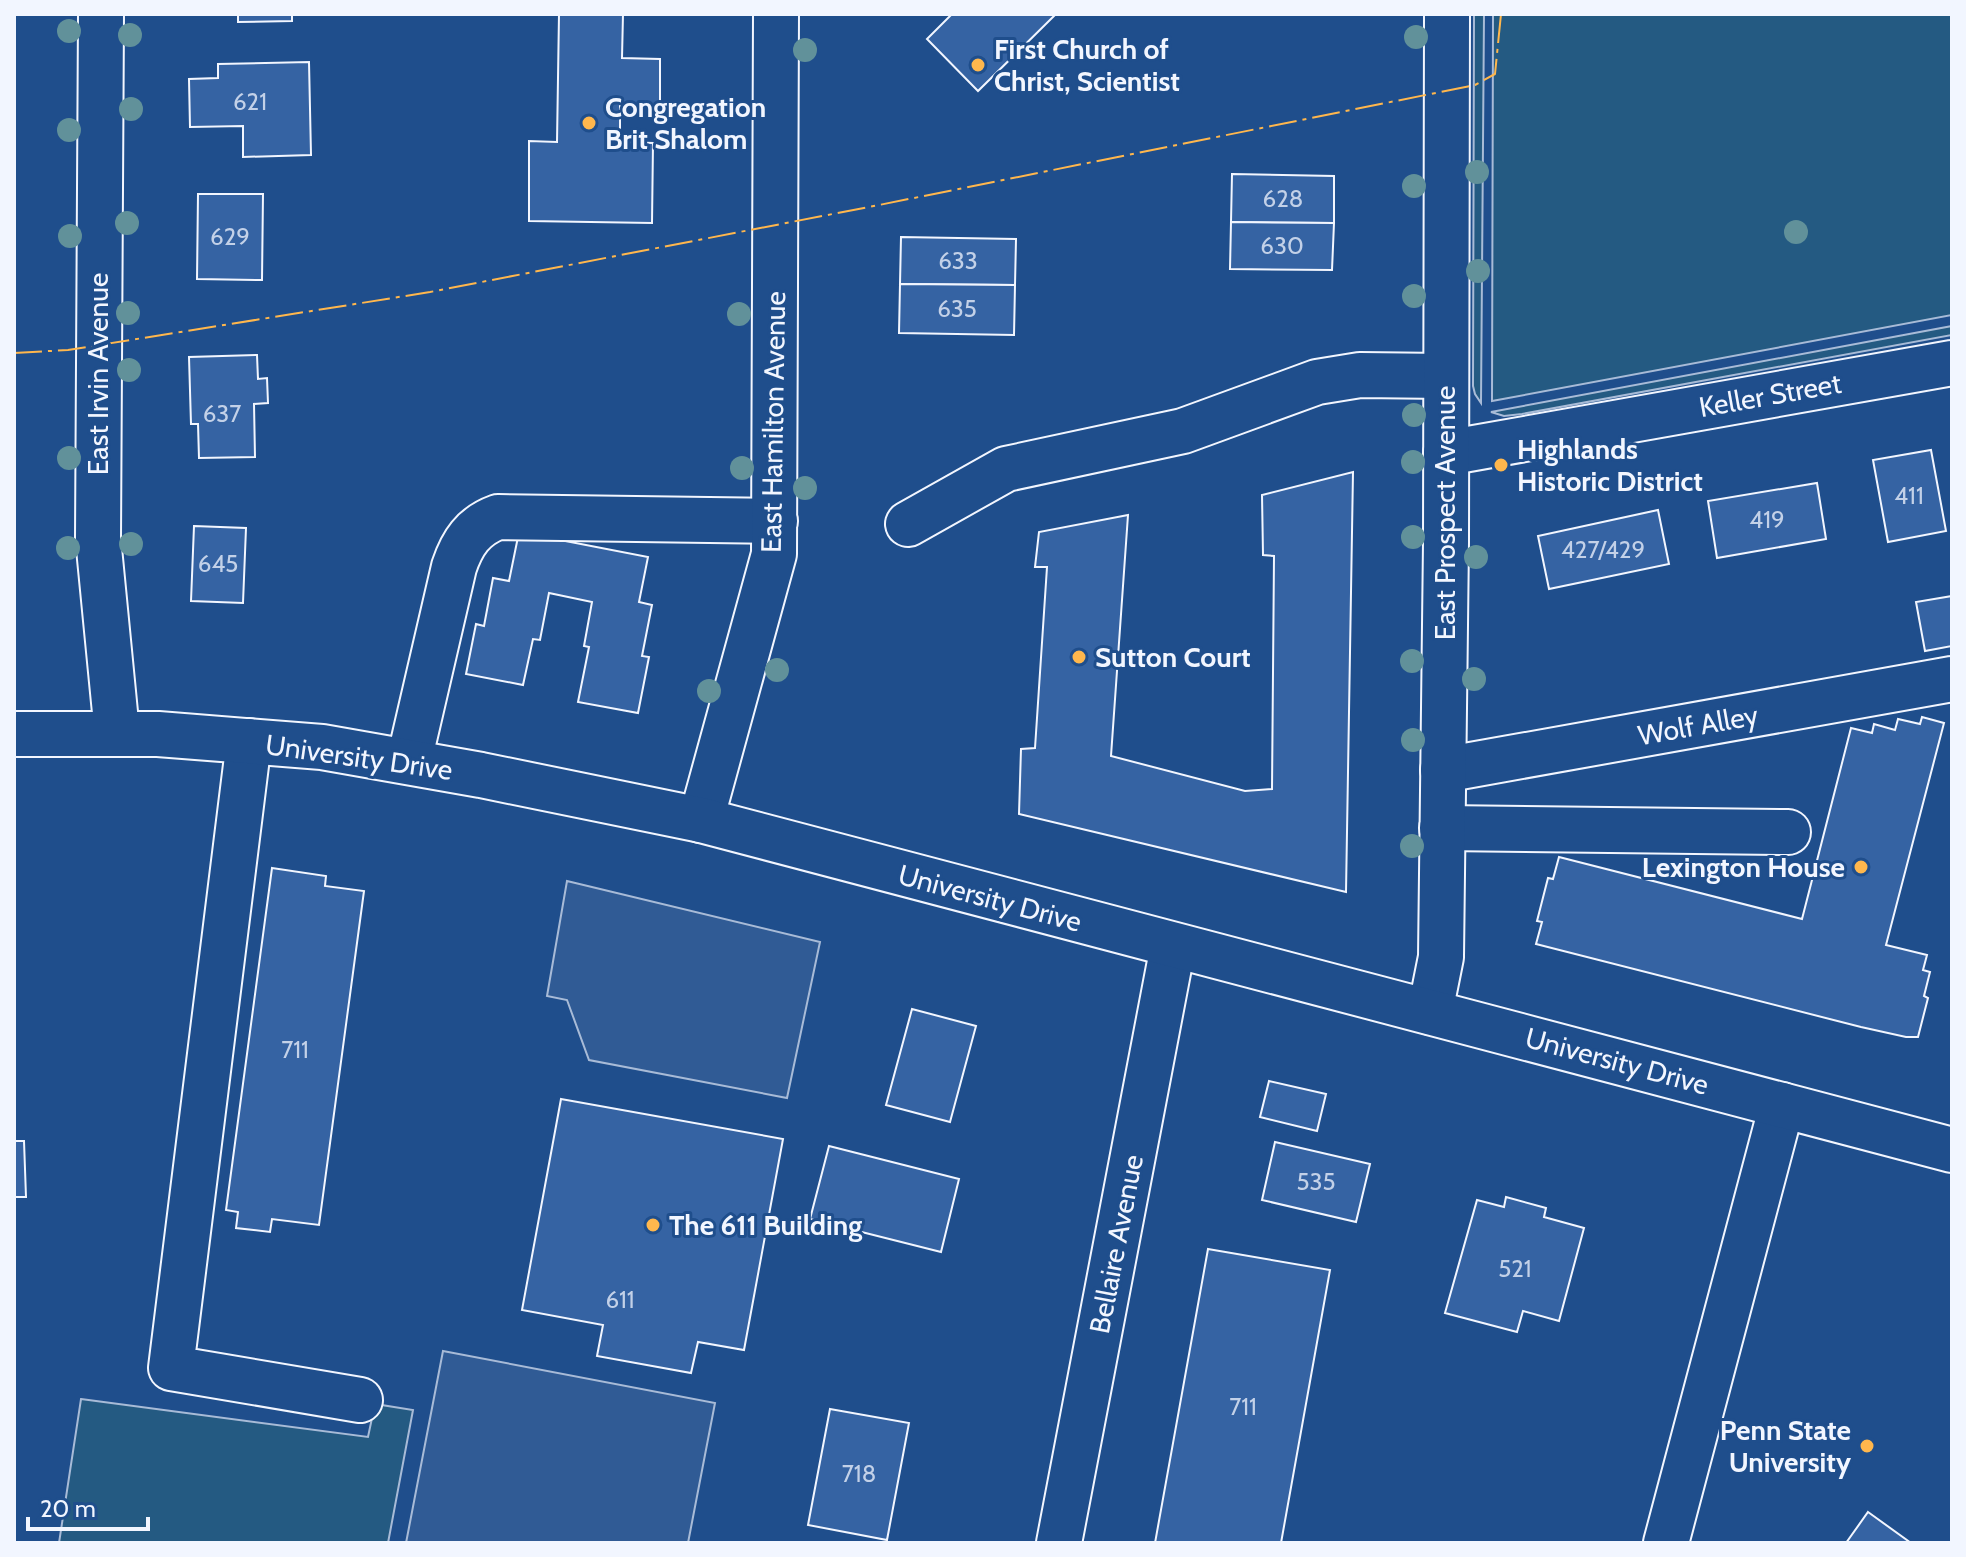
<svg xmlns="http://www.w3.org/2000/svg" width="1966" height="1557" viewBox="0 0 1966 1557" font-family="Cabin,sans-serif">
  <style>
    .green { fill: #245a82; stroke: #a8bbd7; stroke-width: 2 }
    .parking { fill: #305b95; stroke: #a8bbd7; stroke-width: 2 }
    .building { fill: #3563a3; stroke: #f2f6ff; stroke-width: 2 }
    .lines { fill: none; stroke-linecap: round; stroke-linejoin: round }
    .minor-casing { stroke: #f2f6ff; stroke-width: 48 }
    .major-casing { stroke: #f2f6ff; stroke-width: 48 }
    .minor { stroke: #1f4e8c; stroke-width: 44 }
    .major { stroke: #1f4e8c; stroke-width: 44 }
    .power { stroke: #ffb74d; stroke-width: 2; stroke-dasharray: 28 6 4 6; stroke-linecap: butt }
    .tree { fill: #61919a }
    .poi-dot { fill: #ffb74d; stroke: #1f4e8c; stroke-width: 3 }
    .labels { text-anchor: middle; stroke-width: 6; stroke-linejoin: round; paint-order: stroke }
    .number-label { font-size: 24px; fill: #c3d1e8 }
    .poi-label { font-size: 28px; font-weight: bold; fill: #f2f6ff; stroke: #1f4e8c; text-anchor: start }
    .street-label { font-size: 28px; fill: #f2f6ff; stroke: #1f4e8c }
  </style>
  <rect width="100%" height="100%" fill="#1f4e8c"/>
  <!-- green -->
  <g class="green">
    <path d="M1474,14H1484L1481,403L1475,394L1473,386Z"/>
    <path d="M1493,14H1952V315L1492,401Z"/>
    <path d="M1952,326V335L1522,414L1504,416L1491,412Z"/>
    <path d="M81,1399L368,1437L375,1404L413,1410L388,1543H59Z"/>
  </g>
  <!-- parking -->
  <g class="parking">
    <path d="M567,881L820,942L787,1098L589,1060L567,1000L547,996Z"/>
    <path d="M443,1351L715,1403L688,1543H406Z"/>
  </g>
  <!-- building -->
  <g class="building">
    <path d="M238,14H292V21L238,22Z"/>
    <path d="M559,14H623L622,58L660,59V104H620V142L653,143L652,223L529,221V141L557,142Z"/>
    <path d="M952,14H1056L978,91L927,39Z"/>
    <path d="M309,62L311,155L243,157V126L190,127L189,79L218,78V64Z"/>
    <path d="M1232,174L1334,176V223L1231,222Z"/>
    <path d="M198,194H263L262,280L197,279Z"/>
    <path d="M1231,222L1334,223L1332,270L1230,269Z"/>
    <path d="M901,237L1016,239L1015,285L900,284Z"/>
    <path d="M900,284L1015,285L1014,335L899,333Z"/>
    <path d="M257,355L258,379L267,378L268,403L254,404L255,457L199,458L198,424H191L189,357Z"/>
    <path d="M1931,450L1946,531L1888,542L1873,460Z"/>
    <path d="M1353,472L1346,892L1019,814L1021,749L1035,748L1047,567H1035L1039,532L1128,515L1111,756L1245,791L1272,789L1274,556L1263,555L1262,495Z"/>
    <path d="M1817,483L1826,539L1717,558L1708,501Z"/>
    <path d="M1658,510L1669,564L1549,589L1538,536Z"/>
    <path d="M194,526L246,528L243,603L191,601Z"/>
    <path d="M519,532L648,557L639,602L652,605L642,656L649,657L638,713L578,702L589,647L584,646L592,602L549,593L540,640L533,639L523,685L466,674L476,624L484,626L493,578L509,581Z"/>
    <path d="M1952,596V646L1925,651L1916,602Z"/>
    <path d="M1922,717L1944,723L1886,945L1927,955L1923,970L1930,972L1924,996L1928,998L1918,1037H1906L1861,1027L1536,944L1542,922L1537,921L1548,878L1553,879L1559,857L1802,919L1851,728L1872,733L1874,724L1895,730L1898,719L1920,724Z"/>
    <path d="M272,868L326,876L325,886L364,891L319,1225L272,1219L270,1232L236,1228L238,1212L226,1210Z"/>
    <path d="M912,1009L976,1026L950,1122L886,1105Z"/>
    <path d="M1269,1081L1326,1094L1317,1131L1260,1117Z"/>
    <path d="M561,1099L783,1139L744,1350L698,1342L691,1373L597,1356L603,1325L522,1310Z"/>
    <path d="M14,1141H24L26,1197H14Z"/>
    <path d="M1275,1142L1370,1164L1356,1222L1262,1200Z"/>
    <path d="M829,1146L959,1179L941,1252L810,1219Z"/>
    <path d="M1506,1197L1546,1208L1544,1217L1584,1228L1559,1321L1523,1311L1517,1332L1445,1313L1477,1200L1504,1207Z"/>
    <path d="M1208,1249L1330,1270L1281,1543H1155Z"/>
    <path d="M830,1409L909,1423L887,1540L808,1525Z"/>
    <path d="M1868,1512L1911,1543H1846Z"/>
  </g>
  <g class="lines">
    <!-- minor casing -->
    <g class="minor-casing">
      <g id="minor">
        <path d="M101,14L98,538L117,733"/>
        <path d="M1446,453L1952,363"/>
        <path d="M908,524L1006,469L1183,431L1317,382L1360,375L1446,376"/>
        <path d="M249,741L171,1368L360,1400"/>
        <path d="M409,761L454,567C462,543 473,526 498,517L775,521"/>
        <path d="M1443,770L1952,679"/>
        <path d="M701,820L774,554L776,14"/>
        <path d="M1442,828L1788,832"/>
        <path d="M1430,1012L1441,957L1446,542L1447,14"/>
        <path d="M1059,1543L1173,946"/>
        <path d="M1666,1543L1782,1105"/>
      </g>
    </g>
    <!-- major casing -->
    <g class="major-casing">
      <path id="major" d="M14,734H158L322,747L481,775L701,820L1952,1150"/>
    </g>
    <!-- minor -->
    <use href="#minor" class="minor"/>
    <!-- major -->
    <use href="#major" class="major"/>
    <!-- power -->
    <path class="power" d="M14,353L68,350L430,292L879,205L1475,85L1495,74L1501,14"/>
  </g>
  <!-- trees -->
  <g class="tree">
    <circle cx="69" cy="31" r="12"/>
    <circle cx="130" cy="35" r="12"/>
    <circle cx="1416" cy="37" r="12"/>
    <circle cx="805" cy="50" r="12"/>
    <circle cx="131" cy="109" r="12"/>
    <circle cx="69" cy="130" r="12"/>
    <circle cx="1477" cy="172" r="12"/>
    <circle cx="1414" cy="186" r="12"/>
    <circle cx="127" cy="223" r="12"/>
    <circle cx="1796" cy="232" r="12"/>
    <circle cx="70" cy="236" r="12"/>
    <circle cx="1478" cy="271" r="12"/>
    <circle cx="1414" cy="296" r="12"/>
    <circle cx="128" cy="313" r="12"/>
    <circle cx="739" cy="314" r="12"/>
    <circle cx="129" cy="370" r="12"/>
    <circle cx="1414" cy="415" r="12"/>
    <circle cx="69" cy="458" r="12"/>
    <circle cx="1413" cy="462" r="12"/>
    <circle cx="742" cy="468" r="12"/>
    <circle cx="805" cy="488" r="12"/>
    <circle cx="1413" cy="537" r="12"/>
    <circle cx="131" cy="544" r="12"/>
    <circle cx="68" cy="548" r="12"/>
    <circle cx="1476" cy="557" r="12"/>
    <circle cx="1412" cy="661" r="12"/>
    <circle cx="777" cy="670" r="12"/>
    <circle cx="1474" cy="679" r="12"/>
    <circle cx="709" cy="691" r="12"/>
    <circle cx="1413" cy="740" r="12"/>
    <circle cx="1412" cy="846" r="12"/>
  </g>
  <!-- markers -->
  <g class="poi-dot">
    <circle cx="978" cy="65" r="8"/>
    <circle cx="589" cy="123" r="8"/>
    <circle cx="1501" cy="465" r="8"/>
    <circle cx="1079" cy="657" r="8"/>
    <circle cx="1861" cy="867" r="8"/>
    <circle cx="653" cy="1225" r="8"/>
    <circle cx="1867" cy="1446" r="8"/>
  </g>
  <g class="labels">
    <!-- number labels -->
    <g class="number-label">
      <text x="250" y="110">621</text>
      <text x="1283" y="207">628</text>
      <text x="230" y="245">629</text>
      <text x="1282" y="254">630</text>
      <text x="958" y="269">633</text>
      <text x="957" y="317">635</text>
      <text x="222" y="422">637</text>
      <text x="1909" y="504">411</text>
      <text x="1767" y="528">419</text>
      <text x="1603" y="558">427/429</text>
      <text x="218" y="572">645</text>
      <text x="295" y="1058">711</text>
      <text x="1316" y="1190">535</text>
      <text x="1515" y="1277">521</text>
      <text x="620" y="1308">611</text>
      <text x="1243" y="1415">711</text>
      <text x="859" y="1482">718</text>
    </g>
    <!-- poi labels -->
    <g class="poi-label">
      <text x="994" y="59">First Church of<tspan x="994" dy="32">Christ, Scientist</tspan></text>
      <text x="605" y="117">Congregation<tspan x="605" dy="32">Brit Shalom</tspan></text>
      <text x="1517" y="459">Highlands<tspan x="1517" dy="32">Historic District</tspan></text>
      <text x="1095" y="667">Sutton Court</text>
      <text x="1845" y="877" text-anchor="end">Lexington House</text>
      <text x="669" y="1235">The 611 Building</text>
      <text x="1851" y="1440" text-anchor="end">Penn State<tspan x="1851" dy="32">University</tspan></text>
    </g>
    <!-- street labels -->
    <g class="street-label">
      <text transform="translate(98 374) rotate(-90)" y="10">East Irvin Avenue</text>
      <text transform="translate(1770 395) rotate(-10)" y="10">Keller Street</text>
      <text transform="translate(773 422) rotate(-89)" y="10">East Hamilton Avenue</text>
      <text transform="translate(1445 513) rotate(-90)" y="10">East Prospect Avenue</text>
      <text transform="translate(1698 725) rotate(-10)" y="10">Wolf Alley</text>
      <text transform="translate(359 757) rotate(8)" y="10">University Drive</text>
      <text transform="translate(990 898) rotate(15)" y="10">University Drive</text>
      <text transform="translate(1617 1061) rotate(15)" y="10">University Drive</text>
      <text transform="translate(1116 1244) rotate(-79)" y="10">Bellaire Avenue</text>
    </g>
  </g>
  <!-- border -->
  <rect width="1966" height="1557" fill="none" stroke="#f2f6ff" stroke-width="32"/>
  <!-- scale -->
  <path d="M28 1517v12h120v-12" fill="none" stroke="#f2f6ff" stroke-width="4"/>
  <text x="40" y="1517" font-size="24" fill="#f2f6ff" stroke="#1f4e8c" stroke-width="6" paint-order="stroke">20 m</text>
</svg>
